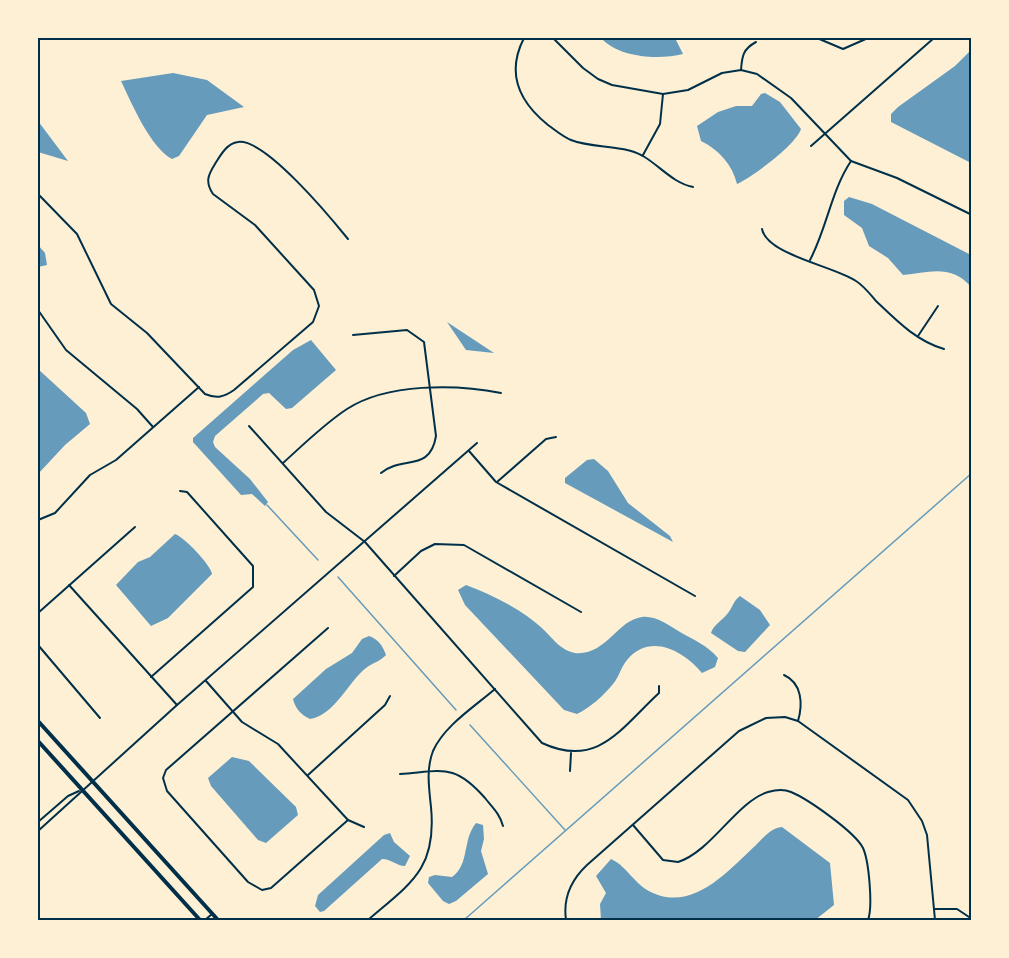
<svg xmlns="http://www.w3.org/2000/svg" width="1009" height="958" viewBox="0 0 1009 958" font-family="'DM Sans',sans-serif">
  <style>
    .water { fill: #669bbc }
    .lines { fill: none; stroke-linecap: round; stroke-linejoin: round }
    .stream { stroke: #669bbc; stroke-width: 1.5 }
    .minor { stroke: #003049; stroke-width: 2 }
    .primary { stroke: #003049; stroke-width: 4 }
    .neatline { fill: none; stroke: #003049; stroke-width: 2 }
  </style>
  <rect width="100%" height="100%" fill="#fdf0d5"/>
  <!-- water -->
  <g class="water">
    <path d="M601,38H675L683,54C659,60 619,58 601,38Z"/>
    <path d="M971,50V163L891,122V114L898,107L955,66Z"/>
    <path d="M173,73L207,80L244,107L207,115L179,156L172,159C150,147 132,104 121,81Z"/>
    <path d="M765,93L780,102L801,129C796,145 752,177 737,184C732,164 719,150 701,141L697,126L718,112L736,106H752L761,94Z"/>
    <path d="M38,121L68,161L38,152Z"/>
    <path d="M849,197L872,204L971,255V287C952,264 929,272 903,275L888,258L869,246L862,228L844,215V201Z"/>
    <path d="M38,245L45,253L47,265L38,267Z"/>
    <path d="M447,322L494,353L466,350Z"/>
    <path d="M311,340L336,370L292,408L286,409L269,393L263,394L215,436L213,442L215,447L250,479L268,502L265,506L252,494L241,495L193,442V438L293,350Z"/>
    <path d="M38,369L86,413L90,424L65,445L38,474Z"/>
    <path d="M594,459L608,471L628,503L670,536L673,542L565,483V478L587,460Z"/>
    <path d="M175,534C184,537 211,565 212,574L168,618L151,626L116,585L138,562L150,557Z"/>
    <path d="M466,585C493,595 525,611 545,631C554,640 562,651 575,653C606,656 617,620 642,617C655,615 670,626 680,632C694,640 708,646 718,658L715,667L702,673C684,651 650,632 627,660C621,667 619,677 613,684C603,696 591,707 577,714L564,710L465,605L458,590Z"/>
    <path d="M740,596L760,610L770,625L745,652L738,651L711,633C713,625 723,620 728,613C733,607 733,601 740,596Z"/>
    <path d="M369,636C378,639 383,646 386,655C381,661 372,663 366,668C348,682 335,715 310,719C301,715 295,708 293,699L326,669L352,653L362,639Z"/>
    <path d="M232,757L249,761L296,807L298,815L266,843L258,840L211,786L208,778Z"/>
    <path d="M476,823L483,825L484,839L481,851L488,874L456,901L449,904L443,901L428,883L429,877L435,875L452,877C470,864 462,840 476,823Z"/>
    <path d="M782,827L830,863L834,905L815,920H601L600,904L606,893L596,876L611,859C629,867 634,887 658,895C697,908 730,869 756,845C763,838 771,828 782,827Z"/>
    <path d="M390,833L394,842L410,856L405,866C397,866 391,859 382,859L324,911L320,912L315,906L318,895L384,835Z"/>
  </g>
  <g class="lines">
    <!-- stream -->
    <g class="stream">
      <path d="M267,505L318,560"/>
      <path d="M338,577L456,710"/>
      <path d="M470,725L565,830"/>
      <path d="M464,920L972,473"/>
    </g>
    <!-- minor -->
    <g class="minor">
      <path d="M524,38C506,73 518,101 548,125C555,130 563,137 571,140C594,149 621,144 643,156C660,166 673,183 693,187"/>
      <path d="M553,38L583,68L598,79L612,85L663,94L688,90L722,73L741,70L757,74L791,98L851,161L897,178L972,215"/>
      <path d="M817,38L843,49L868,38"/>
      <path d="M741,70C742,56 743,49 756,42"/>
      <path d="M811,146L934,38"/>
      <path d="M643,155L660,124L663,94"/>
      <path d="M38,194L77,234L111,304L147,333L205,394C217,399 224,397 234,390L313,322L319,306L314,290L255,225L213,194C205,182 208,175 215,164C220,156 227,143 238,142C265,138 331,218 348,239"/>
      <path d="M762,229C767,255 834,266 856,281C864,286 870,294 876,301C896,320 916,341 944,349"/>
      <path d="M810,260C827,228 831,191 851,161"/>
      <path d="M38,310L66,350L137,409L153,427"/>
      <path d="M353,335L407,330L424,342L436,436C430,473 402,455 381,473"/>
      <path d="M918,336L938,306"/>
      <path d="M249,426L326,512L365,542L542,743C598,769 621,728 659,693V686"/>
      <path d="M469,451L496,482L695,596"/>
      <path d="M283,463C303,445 324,424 347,409C387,383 456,384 501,393"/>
      <path d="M497,482L546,439L556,437"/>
      <path d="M38,520L55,513L90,475L116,460L199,387"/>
      <path d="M394,576L421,551L435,544L464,545L581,612"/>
      <path d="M69,585L177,705"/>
      <path d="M38,613L135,527"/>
      <path d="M328,628L166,770L163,778L167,791L248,882L262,890L271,888L348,820"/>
      <path d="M38,645L100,718"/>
      <path d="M784,675C802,683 803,704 798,721"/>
      <path d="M151,677L253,587V566L187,492L180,491"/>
      <path d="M206,681L242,722L278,744L348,820L364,827"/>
      <path d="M570,771L571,753"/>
      <path d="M400,774C443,771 454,763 485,798C492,807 500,814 503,826"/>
      <path d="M308,775L385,705L390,696"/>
      <path d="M38,822L68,796L79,791"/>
      <path d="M633,825L663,860L678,862C712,851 736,802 768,792C775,790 784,789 791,792C808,799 855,832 863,848C869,861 873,907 868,920"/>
      <path d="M38,831L177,705L477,443"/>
      <path d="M934,909H957L972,919"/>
      <path d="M205,920L212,914"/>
      <path d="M368,920C411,883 437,869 431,807C429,788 426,769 433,751C444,726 474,707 495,689"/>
      <path d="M566,920C563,899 571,880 587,865L739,731L766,718L785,717L798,721L908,800L922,821L927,835L935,920"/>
    </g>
    <!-- primary -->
    <g class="primary">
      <path d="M38,721L218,920"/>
      <path d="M38,741L200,920"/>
    </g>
  </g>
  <!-- border -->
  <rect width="1009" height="958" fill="none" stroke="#fdf0d5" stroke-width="78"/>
  <rect x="39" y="39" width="931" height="880" class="neatline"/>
</svg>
